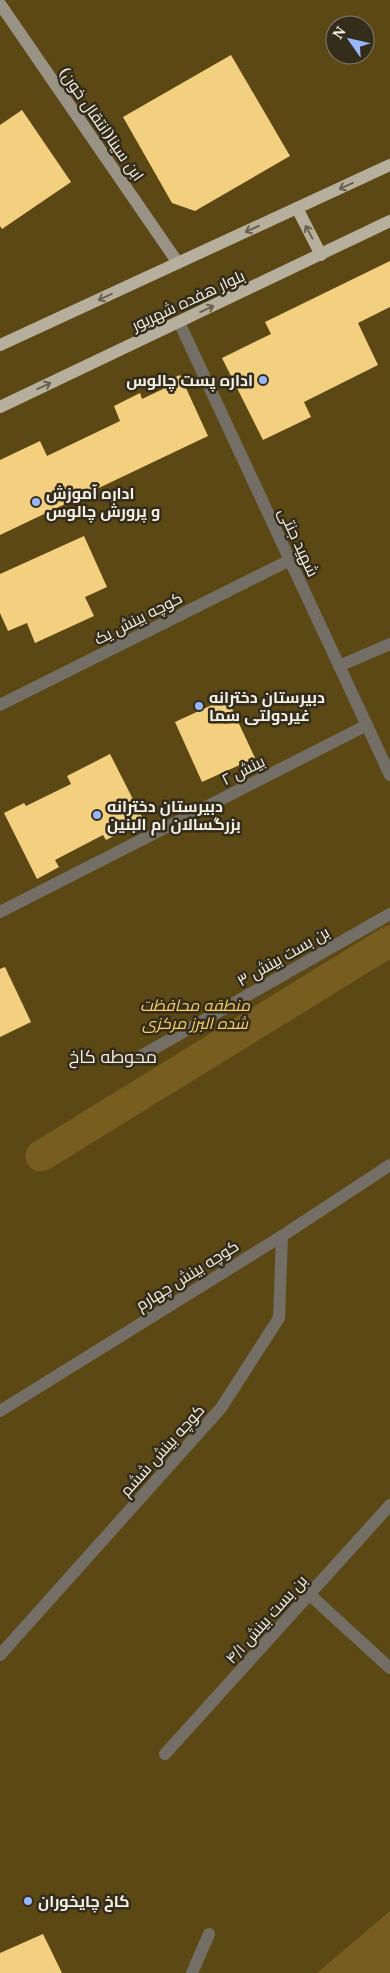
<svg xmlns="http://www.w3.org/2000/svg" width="390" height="1973" viewBox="0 0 390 1973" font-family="'Noto Serif',Cairo,serif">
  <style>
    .green { fill: #5c4815; fill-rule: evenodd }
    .forest { fill: #775d20 }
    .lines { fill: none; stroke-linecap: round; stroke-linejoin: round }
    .canal { stroke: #775e20; stroke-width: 31 }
    .building { fill: #f3cf80 }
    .street { stroke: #736f66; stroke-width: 12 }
    .secondary { stroke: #999385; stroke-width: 12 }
    .primary { stroke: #b7af9d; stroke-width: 12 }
    .oneway { stroke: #69614f }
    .poi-dot { fill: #97b6fd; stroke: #352d1b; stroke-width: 2 }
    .labels { text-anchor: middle; stroke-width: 5; stroke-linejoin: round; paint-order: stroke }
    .street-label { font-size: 16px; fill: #f6f1e6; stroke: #352d1b }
    .poi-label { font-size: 16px; font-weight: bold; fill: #f6f1e6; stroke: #352d1b; text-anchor: start }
    .park-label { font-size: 16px; font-style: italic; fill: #fed063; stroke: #352d1b }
    .neighbourhood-label { font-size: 18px; fill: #f6f1e6; stroke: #352d1b }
  </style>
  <rect width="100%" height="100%" fill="#352d1b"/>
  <!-- green -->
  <path class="green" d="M0,0H390V1973H0ZM335,25H365V55H335Z"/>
  <!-- forest -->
  <path class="forest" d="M390,1911V1973H317Z"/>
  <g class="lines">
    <!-- canal -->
    <path class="canal" d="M41,1156L390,941"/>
  </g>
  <!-- building -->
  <g class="building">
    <path d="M231,55L290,156L195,211L172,203L123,117Z"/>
    <path d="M22,110L71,182L2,229L0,226V125Z"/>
    <path d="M390,261V307L358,323L378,365L304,402L311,417L263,440L222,358L271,334L265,322Z"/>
    <path d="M180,375L208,436L0,535V460L40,441L47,456L120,421L114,406L140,393L142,399L163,389L161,384Z"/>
    <path d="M84,536L107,587L85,597L94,616L35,643L27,623L8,631L0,613V574Z"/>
    <path d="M227,698L255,758L202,782L175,722Z"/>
    <path d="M110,754L144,821L106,840L103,835L55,860L59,867L37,879L4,813L24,803L26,806L71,784L67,776Z"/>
    <path d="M5,967L31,1022L0,1037V969Z"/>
    <path d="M43,1934L62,1973H0V1953Z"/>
  </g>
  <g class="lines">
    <!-- street -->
    <g class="street">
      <path d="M179,322L390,775"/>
      <path d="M339,666L390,644"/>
      <path d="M0,705L290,560"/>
      <path d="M0,912L367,725"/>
      <path d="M141,1056L390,914"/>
      <path d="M0,1411L282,1236L390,1165"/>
      <path d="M310,1595L390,1668"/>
      <path d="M0,1655L221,1408L279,1318L282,1236"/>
      <path d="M165,1754L390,1505"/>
      <path d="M192,1973L209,1934"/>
    </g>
    <!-- secondary -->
    <path class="secondary" d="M0,4L178,263"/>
    <!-- primary -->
    <g class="primary">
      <path d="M297,208L321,255"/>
      <path d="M0,345L390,165"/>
      <path d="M0,407L390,221"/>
    </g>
  </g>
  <!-- one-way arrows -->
  <defs><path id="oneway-shaft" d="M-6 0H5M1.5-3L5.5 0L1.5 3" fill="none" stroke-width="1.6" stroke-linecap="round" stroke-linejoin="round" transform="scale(1.25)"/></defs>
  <g class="oneway">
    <use href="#oneway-shaft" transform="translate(346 186) rotate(155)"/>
    <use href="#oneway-shaft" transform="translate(252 229) rotate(155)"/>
    <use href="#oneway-shaft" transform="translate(309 232) rotate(-118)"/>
    <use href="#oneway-shaft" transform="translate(105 297) rotate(155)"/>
    <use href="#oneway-shaft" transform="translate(207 309) rotate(-25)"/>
    <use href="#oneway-shaft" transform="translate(44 386) rotate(-25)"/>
  </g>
  <!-- markers -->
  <g class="poi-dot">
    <circle cx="263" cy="380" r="5"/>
    <circle cx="36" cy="502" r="5"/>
    <circle cx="199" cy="706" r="5"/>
    <circle cx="97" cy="815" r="5"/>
    <circle cx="28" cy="1901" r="5"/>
  </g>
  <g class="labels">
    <!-- street labels -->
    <g class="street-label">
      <text transform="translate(102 124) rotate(55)" y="6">ابن سینا(انتقال خون)</text>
      <text transform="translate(188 300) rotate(-25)" y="6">بلوار هفده شهریور</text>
      <text transform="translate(299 542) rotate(65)" y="6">شهید جنتی</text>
      <text transform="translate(138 618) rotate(-27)" y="6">کوچه بینش یک</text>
      <text transform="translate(243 770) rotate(-27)" y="6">بینش ۲</text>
      <text transform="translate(283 956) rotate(-30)" y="6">بن بست بینش ۳</text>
      <text transform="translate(187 1275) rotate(-32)" y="6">کوچه بینش چهارم</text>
      <text transform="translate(162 1450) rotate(-48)" y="6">کوچه بینش ششم</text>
      <text transform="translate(266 1619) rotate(-48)" y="6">بن بست بینش ۴/۱</text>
    </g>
    <!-- poi labels -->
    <g class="poi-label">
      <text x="253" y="386" text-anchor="end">اداره پست چالوس</text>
      <text x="46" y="499">اداره آموزش<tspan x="46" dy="18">و پرورش چالوس</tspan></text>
      <text x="209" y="703">دبیرستان دخترانه<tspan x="209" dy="18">غیردولتی سما</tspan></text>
      <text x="107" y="812">دبیرستان دخترانه<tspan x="107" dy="18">بزرگسالان ام البنین</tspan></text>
      <text x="38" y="1907">کاخ چایخوران</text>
    </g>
    <!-- park labels -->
    <g class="park-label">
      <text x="195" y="1011">منطقه محافظت<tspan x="195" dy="18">شده البرز مرکزی</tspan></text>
    </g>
    <!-- neighbourhood labels -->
    <g class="neighbourhood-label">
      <text x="113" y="1063">محوطه کاخ</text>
    </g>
  </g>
  <!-- north arrow -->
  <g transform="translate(350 40) rotate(304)"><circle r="24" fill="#352d1b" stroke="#827b6c"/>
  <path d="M0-4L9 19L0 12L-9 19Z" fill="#97b6fd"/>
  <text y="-8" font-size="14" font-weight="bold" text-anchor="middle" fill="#f6f1e6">N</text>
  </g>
</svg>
